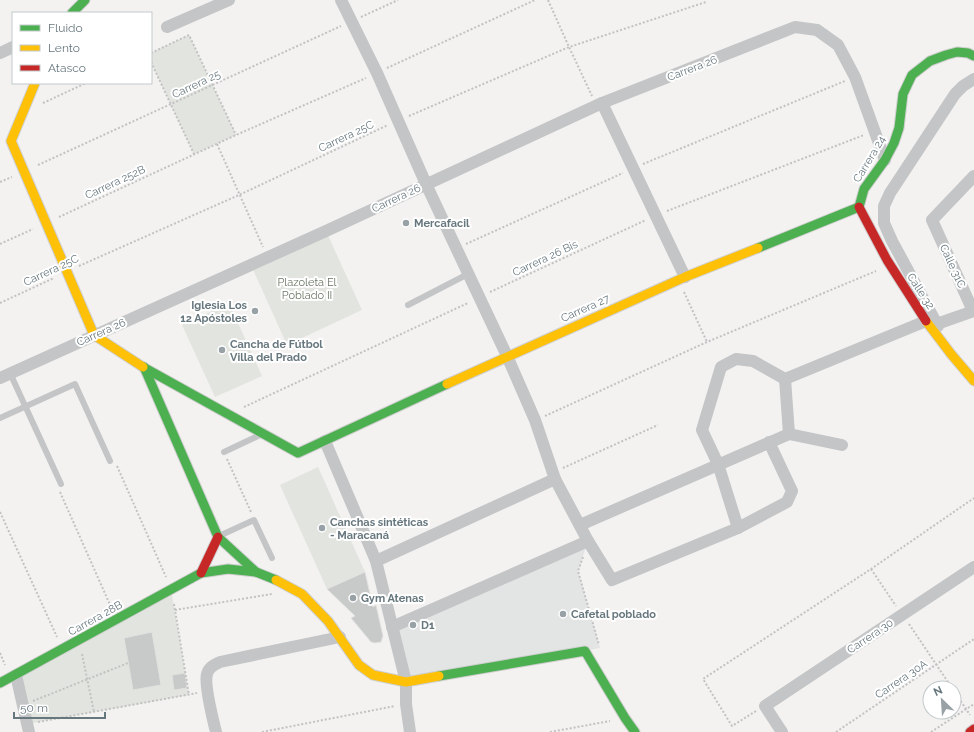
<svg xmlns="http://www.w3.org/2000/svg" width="974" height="732" viewBox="0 0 974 732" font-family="Raleway,sans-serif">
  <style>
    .built { fill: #e3e4e4 }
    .green { fill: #e2e4df }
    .building { fill: #c8c9c9; stroke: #e2e2e1 }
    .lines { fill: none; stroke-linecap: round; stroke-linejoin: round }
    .fast-casing { stroke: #cecece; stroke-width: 11 }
    .slow-casing { stroke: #cecece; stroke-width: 11 }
    .jam-casing { stroke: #cecece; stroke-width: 11 }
    .path { stroke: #c2c2c3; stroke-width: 2; stroke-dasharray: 2 2; stroke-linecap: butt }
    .lane { stroke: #c3c5c6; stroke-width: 6 }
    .street { stroke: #c3c5c6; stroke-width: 12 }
    .fast { stroke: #4caf50; stroke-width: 9 }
    .slow { stroke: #ffc107; stroke-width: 9 }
    .jam { stroke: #c62828; stroke-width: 9 }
    .poi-dot { fill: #98a2a6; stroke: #fff; stroke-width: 1.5 }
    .labels { text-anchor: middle; stroke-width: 4; stroke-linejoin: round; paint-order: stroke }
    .street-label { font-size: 11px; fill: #67777e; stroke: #fff }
    .poi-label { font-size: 11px; font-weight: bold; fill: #67777e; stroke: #fff; text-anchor: start }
    .park-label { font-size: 11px; fill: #6a7664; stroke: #fff }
  </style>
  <rect width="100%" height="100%" fill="#f3f2f1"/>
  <!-- built -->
  <path class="built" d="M588,541L578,571L600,648L406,682L392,627Z"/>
  <!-- green -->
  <g class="green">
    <path d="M189,35L236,135L194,154L151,62V53Z"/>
    <path d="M326,231L362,310L287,345L251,265Z"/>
    <path d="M229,303L262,376L215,397L182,325Z"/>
    <path d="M318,467L365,572L327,589L280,485Z"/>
    <path d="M171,589L189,695L27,724L16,675Z"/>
  </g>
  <!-- building -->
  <g class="building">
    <path d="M365,572L373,607L376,605L383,636L381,642L375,643L371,642L351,618L355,616L327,589Z"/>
    <path d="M152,632L161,685L133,690L124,638Z"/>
    <path d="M185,673L187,688L174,690L172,675Z"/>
  </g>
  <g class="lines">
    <!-- fast casing -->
    <g class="fast-casing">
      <g id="fast">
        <path d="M72,13L85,0"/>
        <path d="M859,207L864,189L885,160L894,143L899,128L903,94L912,75L930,61L946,55L957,52L968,53L974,56"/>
        <path d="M758,248L859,207"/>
        <path d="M143,367L298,453L447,384"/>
        <path d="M144,367L218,537L256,572L276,580"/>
        <path d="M439,676L585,651L625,718L635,732"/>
        <path d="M0,683L201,573L228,569L256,572"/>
      </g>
    </g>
    <!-- slow casing -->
    <g class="slow-casing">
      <g id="slow">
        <path d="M35,83L11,141L94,335L143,367"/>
        <path d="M926,321L951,354L974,381"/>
        <path d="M447,384L685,277L758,248"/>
        <path d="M276,580L302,594L328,621L359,665L373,675L406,682L439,676"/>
      </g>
    </g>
    <!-- jam casing -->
    <g class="jam-casing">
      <g id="jam">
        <path d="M859,207L887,260L926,321"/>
        <path d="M201,573L218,537"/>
        <path d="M970,732L974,729"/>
      </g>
    </g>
    <!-- path -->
    <g class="path">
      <path d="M548,0L569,47L592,96"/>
      <path d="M361,17L398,0"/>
      <path d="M151,53L189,35L236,135"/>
      <path d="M151,62L194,154"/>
      <path d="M387,68L535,0"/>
      <path d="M43,103L86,83"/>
      <path d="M409,116L569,47L706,2"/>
      <path d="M217,144L263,247"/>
      <path d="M643,164L845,81"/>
      <path d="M38,165L341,26"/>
      <path d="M0,182L12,177"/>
      <path d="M667,211L864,135"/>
      <path d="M59,217L236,135L366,78"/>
      <path d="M0,244L33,229"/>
      <path d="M466,244L623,173"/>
      <path d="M79,266L239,195L388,125"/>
      <path d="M490,292L646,220"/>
      <path d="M684,292L707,342"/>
      <path d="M0,303L54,278"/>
      <path d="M244,407L468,303"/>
      <path d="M545,416L707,342L876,271"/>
      <path d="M227,459L251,512"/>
      <path d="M117,466L166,577"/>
      <path d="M563,468L658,425"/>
      <path d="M60,492L111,607"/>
      <path d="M0,512L57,637"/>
      <path d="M583,557L578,571L599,645"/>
      <path d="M871,569L896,606"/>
      <path d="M174,604L189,695"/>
      <path d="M175,610L272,594"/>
      <path d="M909,624L952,688"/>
      <path d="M0,653L5,665"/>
      <path d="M82,654L94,712"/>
      <path d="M954,691L970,715"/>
      <path d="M33,701L128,663"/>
      <path d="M756,711L732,726L703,679L871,569L974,498"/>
      <path d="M38,722L197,693"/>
      <path d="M262,732L395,706"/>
      <path d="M550,732L610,721"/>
      <path d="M836,732L974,639"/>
      <path d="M931,732L974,704"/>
    </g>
    <!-- lane -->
    <g class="lane">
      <path d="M408,305L468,274"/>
      <path d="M10,373L61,484"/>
      <path d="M0,418L75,384L110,461"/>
      <path d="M224,452L260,435"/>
      <path d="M219,536L254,520L272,558"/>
    </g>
    <!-- street -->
    <g class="street">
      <path d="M341,0L377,73L426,184L507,356L535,420L555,479L588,541L612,580L738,528L787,502L792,491L769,442"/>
      <path d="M167,27L229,0"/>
      <path d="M0,53L13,47"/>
      <path d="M602,103L685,277"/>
      <path d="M973,311L932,220L974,176"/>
      <path d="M931,326L974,311"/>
      <path d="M938,326L892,241L884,223V206L890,193L955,94L963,86L974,79"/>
      <path d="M0,378L326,231L602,103L795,27L817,30L838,45L855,77L885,160"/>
      <path d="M785,379L926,321"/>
      <path d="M785,379L789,434"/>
      <path d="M325,441L376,561L406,682V704L410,732"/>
      <path d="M580,525L789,434L842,445"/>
      <path d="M738,528L718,464L702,430L721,367L736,359L753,361L785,379"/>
      <path d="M376,561L555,479"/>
      <path d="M392,627L588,541"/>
      <path d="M16,675L29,732"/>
      <path d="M216,732C213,720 204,684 207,674C209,667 214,665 220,662L340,637"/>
      <path d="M782,732L765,706L974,567"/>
    </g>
    <!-- fast -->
    <use href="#fast" class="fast"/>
    <!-- slow -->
    <use href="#slow" class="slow"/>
    <!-- jam -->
    <use href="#jam" class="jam"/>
  </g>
  <!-- markers -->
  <g class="poi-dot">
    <circle cx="406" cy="223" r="4"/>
    <circle cx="255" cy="311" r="4"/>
    <circle cx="222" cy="350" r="4"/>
    <circle cx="322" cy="528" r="4"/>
    <circle cx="353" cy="598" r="4"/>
    <circle cx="563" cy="614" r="4"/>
    <circle cx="413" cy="625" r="4"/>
  </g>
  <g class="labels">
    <!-- street labels -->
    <g class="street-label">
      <text transform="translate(692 68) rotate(-21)" y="4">Carrera 26</text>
      <text transform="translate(196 84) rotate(-25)" y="4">Carrera 25</text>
      <text transform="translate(346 136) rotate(-25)" y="4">Carrera 25C</text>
      <text transform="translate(869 159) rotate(-59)" y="4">Carrera 24</text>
      <text transform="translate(115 182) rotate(-25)" y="4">Carrera 252B</text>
      <text transform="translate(396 198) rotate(-25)" y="4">Carrera 26</text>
      <text transform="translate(545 258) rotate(-25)" y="4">Carrera 26 Bis</text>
      <text transform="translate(953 266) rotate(65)" y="4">Calle 31C</text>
      <text transform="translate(51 270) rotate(-25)" y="4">Carrera 25C</text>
      <text transform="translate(921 291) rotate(57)" y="4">Calle 32</text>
      <text transform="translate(585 308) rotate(-24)" y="4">Carrera 27</text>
      <text transform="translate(101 332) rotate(-24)" y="4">Carrera 26</text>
      <text transform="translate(95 618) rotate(-29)" y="4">Carrera 28B</text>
      <text transform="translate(870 636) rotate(-34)" y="4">Carrera 30</text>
      <text transform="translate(901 679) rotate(-34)" y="4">Carrera 30A</text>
    </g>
    <!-- poi labels -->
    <g class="poi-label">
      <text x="414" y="227">Mercafacil</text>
      <text x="247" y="309" text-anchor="end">Iglesia Los<tspan x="247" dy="13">12 Apóstoles</tspan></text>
      <text x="230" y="348">Cancha de Fútbol<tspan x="230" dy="13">Villa del Prado</tspan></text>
      <text x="330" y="526">Canchas sintéticas<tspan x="330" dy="13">- Maracaná</tspan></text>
      <text x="361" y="602">Gym Atenas</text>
      <text x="571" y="618">Cafetal poblado</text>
      <text x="421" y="629">D1</text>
    </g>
    <!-- park labels -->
    <g class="park-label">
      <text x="307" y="286">Plazoleta El<tspan x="307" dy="13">Poblado II</tspan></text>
    </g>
  </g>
  <!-- legend -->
  <rect x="12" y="12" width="140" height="72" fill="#ffffff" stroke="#c2c9cb"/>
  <rect x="20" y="25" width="20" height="6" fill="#4caf50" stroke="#c2c9cb"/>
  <text x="48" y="32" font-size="12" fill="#67777e">Fluido</text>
  <rect x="20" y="45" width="20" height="6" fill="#ffc107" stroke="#c2c9cb"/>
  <text x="48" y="52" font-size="12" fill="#67777e">Lento</text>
  <rect x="20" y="65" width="20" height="6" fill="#c62828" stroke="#c2c9cb"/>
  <text x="48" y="72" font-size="12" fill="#67777e">Atasco</text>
  <!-- north arrow -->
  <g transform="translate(942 700) rotate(335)"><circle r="19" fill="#ffffff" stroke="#c2c9cb"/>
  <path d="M0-3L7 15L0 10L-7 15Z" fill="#98a2a6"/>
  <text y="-6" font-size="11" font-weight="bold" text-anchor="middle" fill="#67777e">N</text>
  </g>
  <!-- scale -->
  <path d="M14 712v6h91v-6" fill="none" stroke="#67777e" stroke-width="2"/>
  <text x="20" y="712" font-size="12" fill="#67777e" stroke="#ffffff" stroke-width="3" paint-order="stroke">50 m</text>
</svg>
